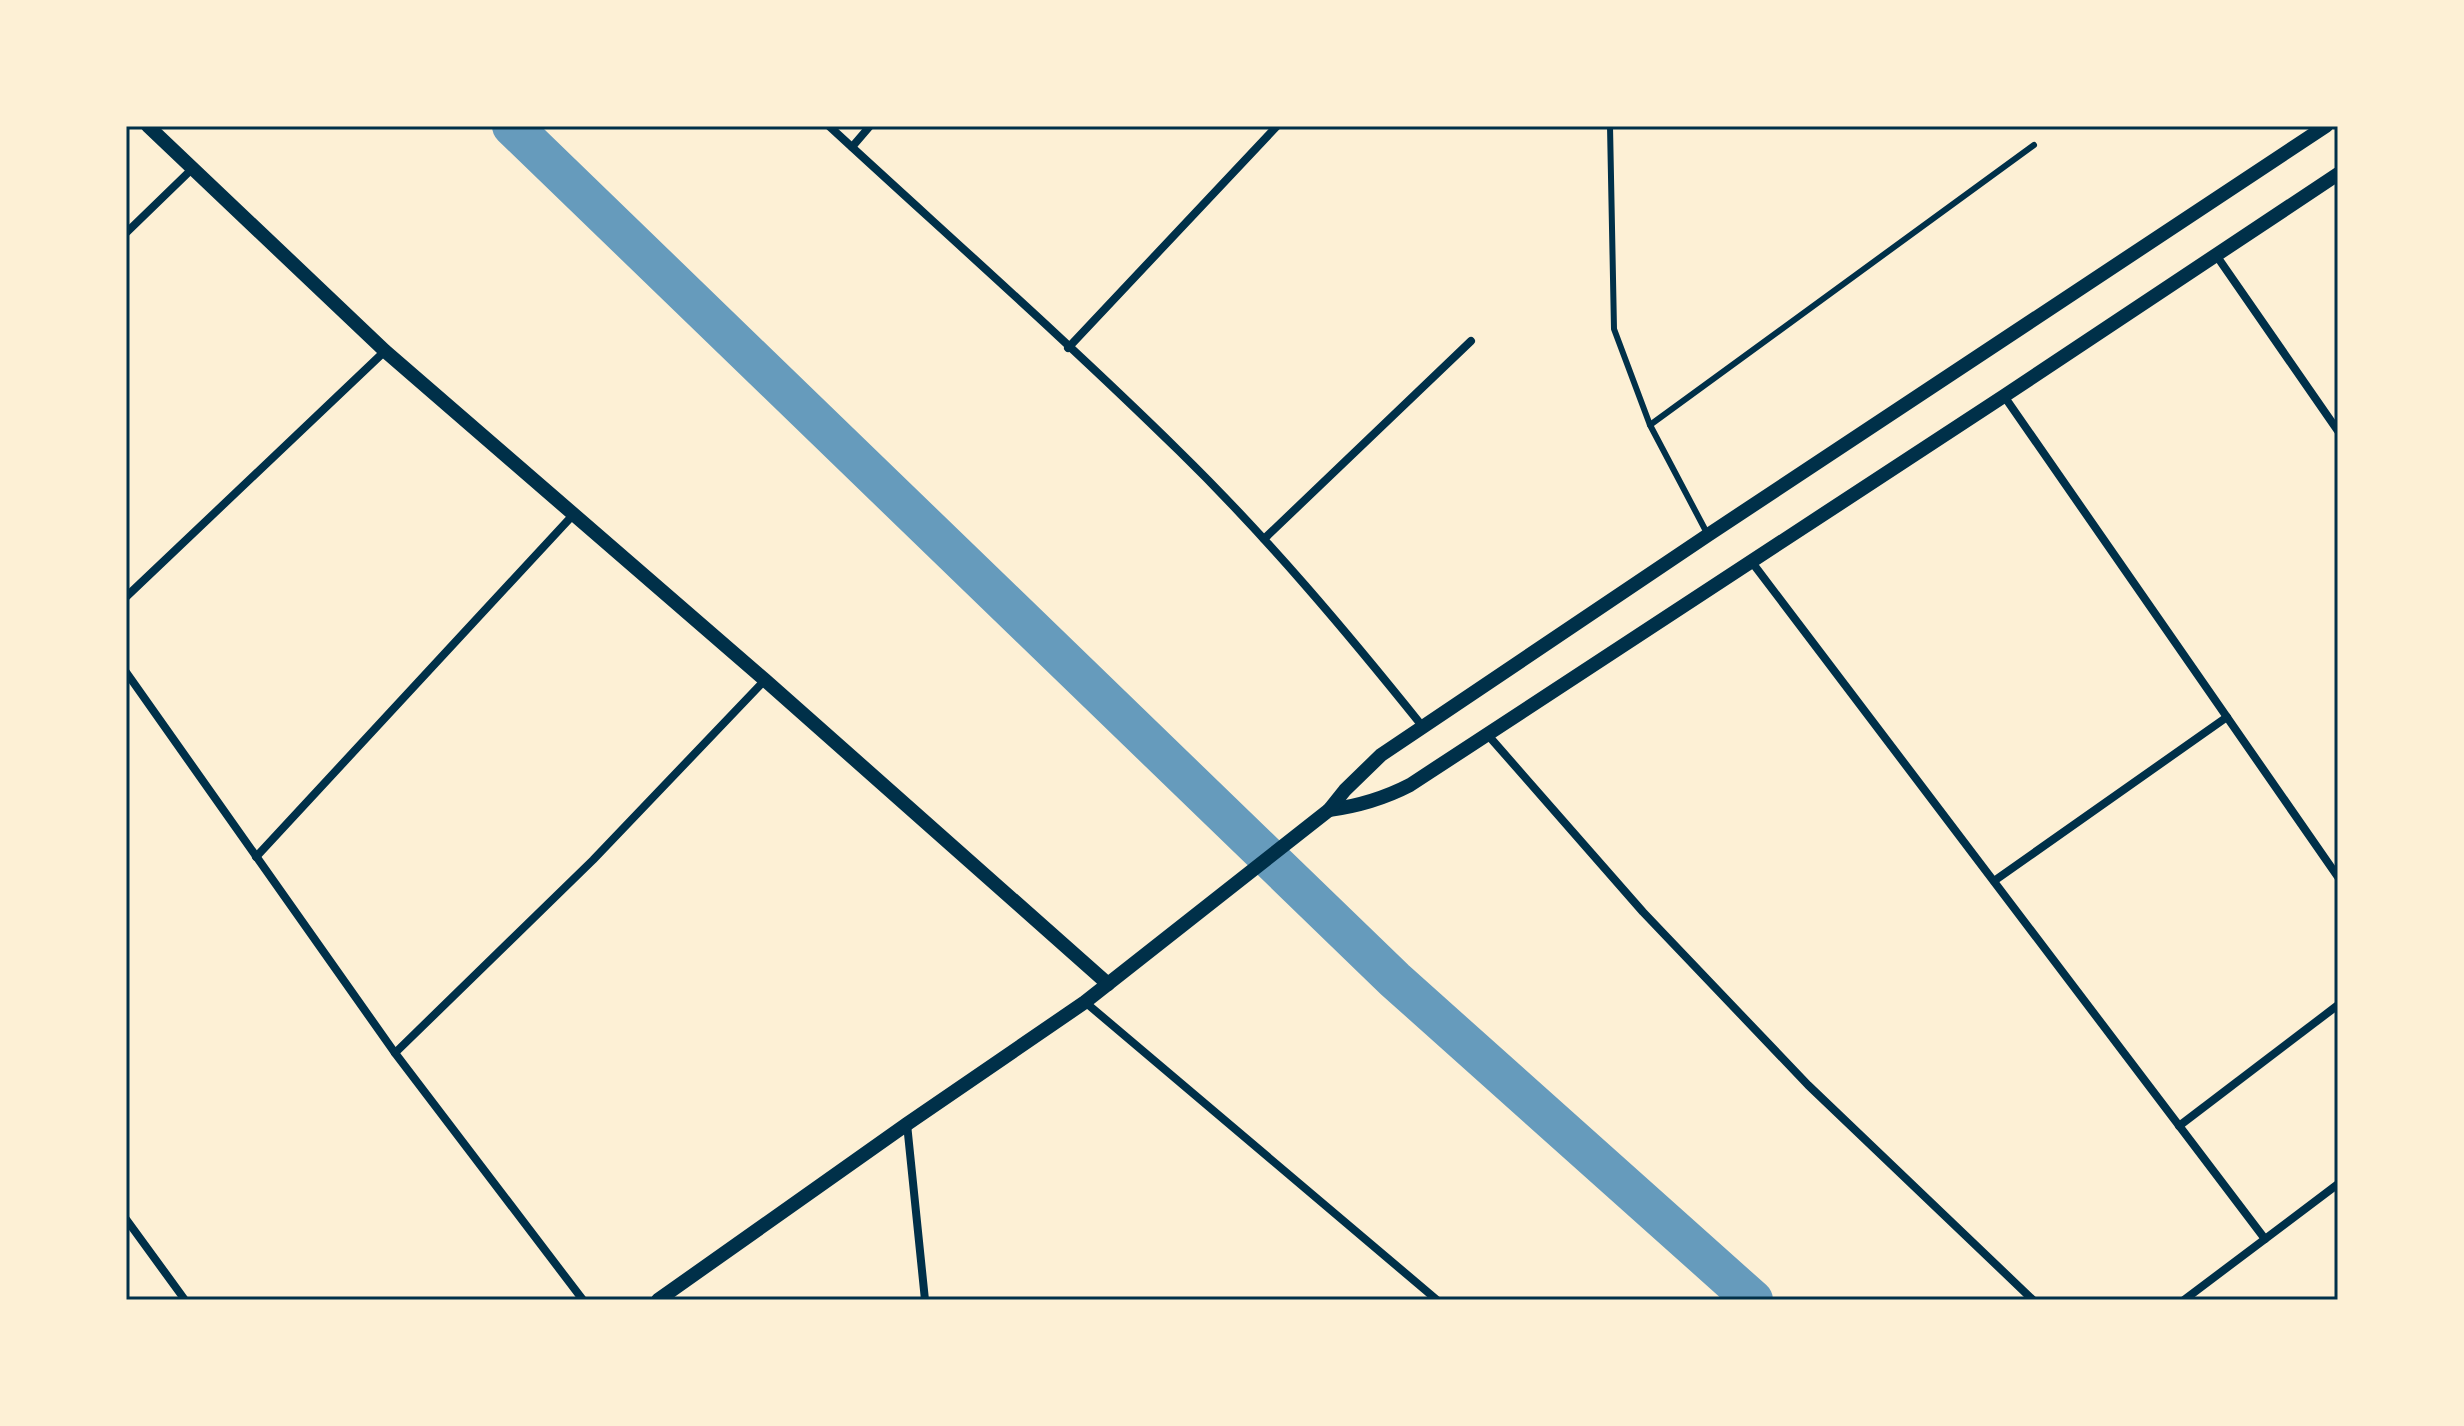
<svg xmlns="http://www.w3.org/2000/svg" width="2464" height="1426" viewBox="0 0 2464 1426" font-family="Spectral,serif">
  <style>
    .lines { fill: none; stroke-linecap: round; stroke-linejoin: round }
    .canal { stroke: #669bbc; stroke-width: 40 }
    .service { stroke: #003049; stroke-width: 6 }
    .minor { stroke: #003049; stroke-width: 8 }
    .tertiary { stroke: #003049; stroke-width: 14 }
    .neatline { fill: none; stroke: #003049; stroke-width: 3 }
  </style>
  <rect width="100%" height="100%" fill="#fdf0d5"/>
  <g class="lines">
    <!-- canal -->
    <path class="canal" d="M512,126L1395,980L1753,1300"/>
    <!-- service -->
    <g class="service">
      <path d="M1610,126L1614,329L1650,425L1708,535"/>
      <path d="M1650,425L2034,145"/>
    </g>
    <!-- minor -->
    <g class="minor">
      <path d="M829,126C946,234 1066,340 1179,451C1267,537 1346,631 1423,727"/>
      <path d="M852,147L870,126"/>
      <path d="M126,233L193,168"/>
      <path d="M2216,255L2338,431"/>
      <path d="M1068,348L1277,126"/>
      <path d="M2004,396L2338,877"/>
      <path d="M1264,539L1471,341"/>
      <path d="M1751,561L2265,1239"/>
      <path d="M126,597L385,351"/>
      <path d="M126,672L395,1053L583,1300"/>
      <path d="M1487,734L1643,912L1808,1085L2033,1300"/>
      <path d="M256,857L573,515"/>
      <path d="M1994,881L2227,717"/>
      <path d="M1085,1002L1437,1300"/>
      <path d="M395,1053L593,860L765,680"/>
      <path d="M907,1124L925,1300"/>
      <path d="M2179,1126L2338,1005"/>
      <path d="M126,1219L185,1300"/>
      <path d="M2184,1300L2338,1184"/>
    </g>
    <!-- tertiary -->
    <g class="tertiary">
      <path d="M148,126L385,351L765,680L1108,984"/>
      <path d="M1329,810C1359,806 1383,799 1410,785L2004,396L2338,174"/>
      <path d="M658,1300L907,1124L1085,1002L1329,810L1345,790L1381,755L1708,535L2326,126"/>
    </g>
  </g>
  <!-- border -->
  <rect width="2464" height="1426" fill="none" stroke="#fdf0d5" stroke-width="256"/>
  <rect x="128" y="128" width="2208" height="1170" class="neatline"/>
</svg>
